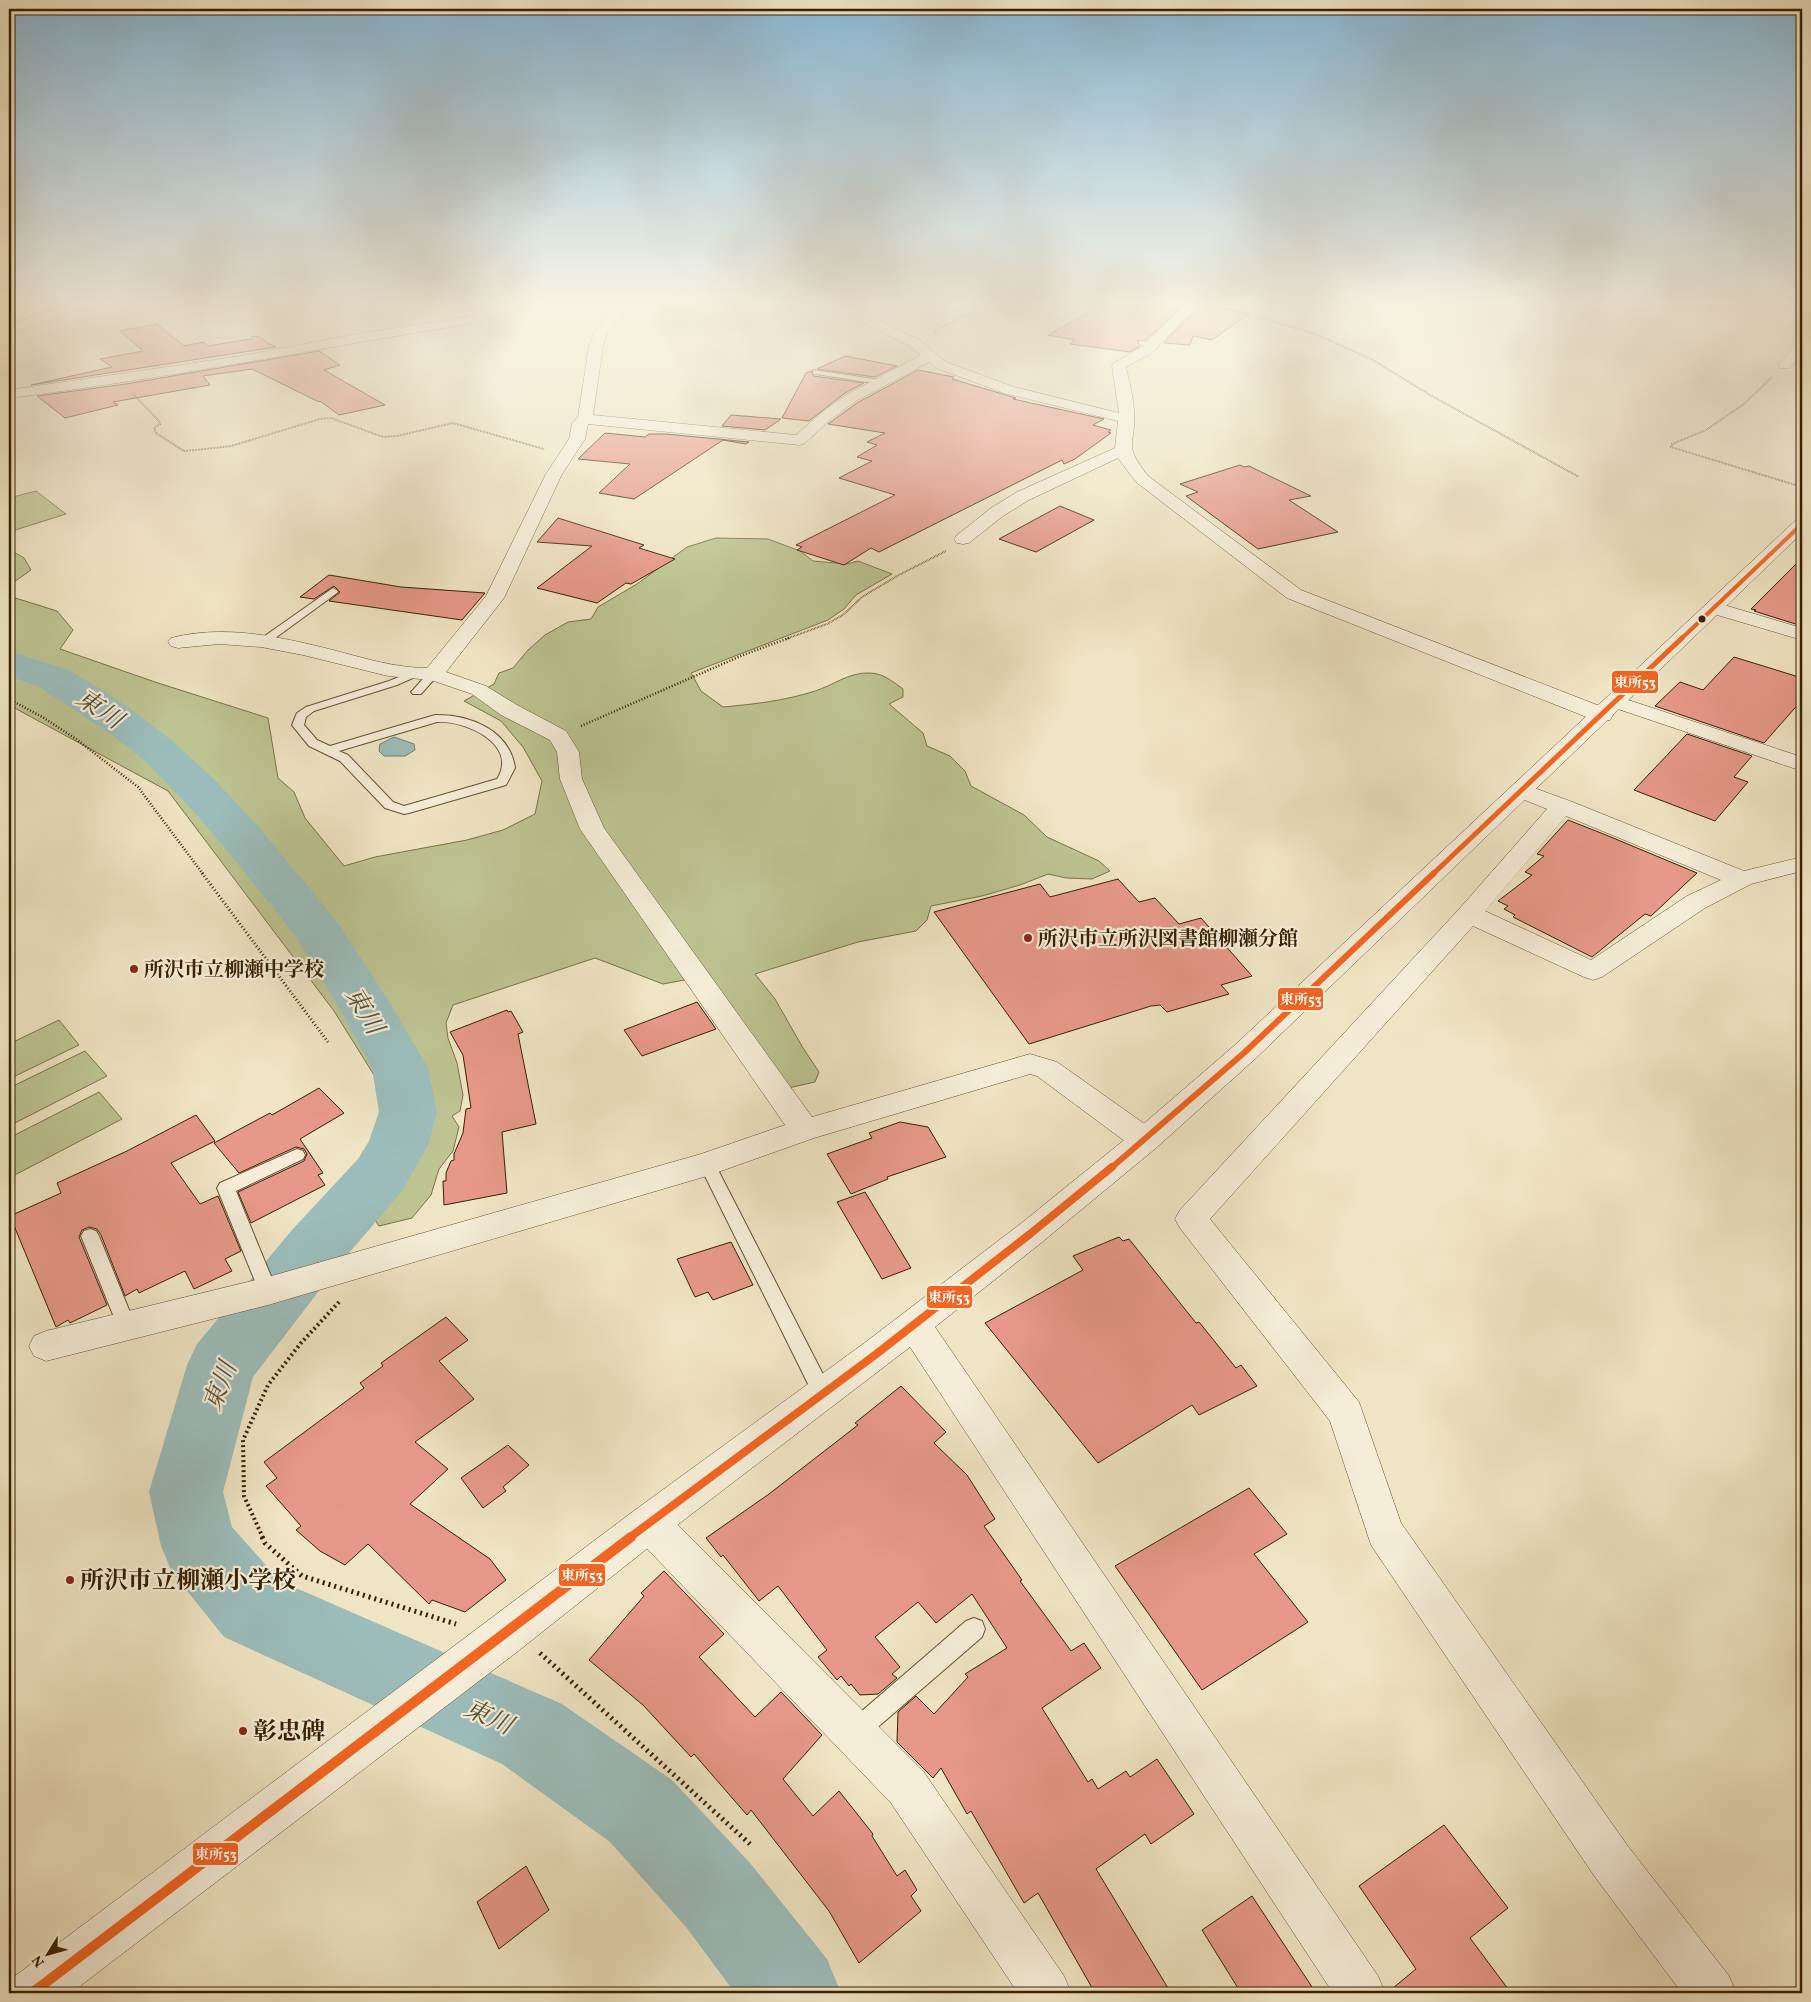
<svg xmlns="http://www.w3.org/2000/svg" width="1811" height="2002" viewBox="0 0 1811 2002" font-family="Vollkorn,'Noto Serif JP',serif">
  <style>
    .green { fill: #bdc391; stroke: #7a7248 }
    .water { fill: #9cbdbb; stroke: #747f70 }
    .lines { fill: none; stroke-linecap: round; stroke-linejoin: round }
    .river { fill: #9cbdbb; fill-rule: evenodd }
    .building { fill: #e7988a; stroke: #382100 }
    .service-casing { stroke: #665231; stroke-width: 2 }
    .minor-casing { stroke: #665231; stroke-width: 1 }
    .tertiary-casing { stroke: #665231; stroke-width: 1 }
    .secondary-casing { stroke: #382100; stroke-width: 1 }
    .path-far4 { stroke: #382100; stroke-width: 2; stroke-dasharray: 0.5 1; stroke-linecap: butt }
    .path-far3 { stroke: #382100; stroke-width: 2.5; stroke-dasharray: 1 2; stroke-linecap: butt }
    .path-far2 { stroke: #382100; stroke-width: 3; stroke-dasharray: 1 2.5; stroke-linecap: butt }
    .path-far1 { stroke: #382100; stroke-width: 4; stroke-dasharray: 2 3; stroke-linecap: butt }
    .path { stroke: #382100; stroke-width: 5; stroke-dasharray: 2 4; stroke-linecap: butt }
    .service { fill: #f5edd8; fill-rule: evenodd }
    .minor { fill: #f5edd8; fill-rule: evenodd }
    .tertiary { fill: #f5edd8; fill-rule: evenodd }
    .secondary { fill: #f5edd8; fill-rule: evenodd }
    .bus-1-far4-casing { stroke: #f5edd8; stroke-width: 6 }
    .bus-1-far3-casing { stroke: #f5edd8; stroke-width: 8 }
    .bus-1-far2-casing { stroke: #f5edd8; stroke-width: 10 }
    .bus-1-far1-casing { stroke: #f5edd8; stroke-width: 12 }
    .bus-1-casing { stroke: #f5edd8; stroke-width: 14 }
    .bus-1-far4 { stroke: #f26522; stroke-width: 4 }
    .bus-1-far3 { stroke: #f26522; stroke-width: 5 }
    .bus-1-far2 { stroke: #f26522; stroke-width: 6 }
    .bus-1-far1 { stroke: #f26522; stroke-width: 8 }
    .bus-1 { stroke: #f26522; stroke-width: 10 }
    .bus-dot { fill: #382100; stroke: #f5edd8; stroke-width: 2 }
    .poi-dot { fill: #8f2418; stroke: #f5edd8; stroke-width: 2 }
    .labels { text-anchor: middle; stroke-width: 4.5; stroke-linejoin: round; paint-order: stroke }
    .poi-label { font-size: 20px; font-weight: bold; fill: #382100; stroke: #f5edd8; text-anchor: start }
    .near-poi-label { font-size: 24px; font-weight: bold; fill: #382100; stroke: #f5edd8; text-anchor: start }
    .near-water-label { font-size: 25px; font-style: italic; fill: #565038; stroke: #f5edd8 }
    .line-badge { stroke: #f5edd8; stroke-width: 2 }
    .badge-label { font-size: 14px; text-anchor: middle; font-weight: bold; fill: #fff }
  </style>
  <rect width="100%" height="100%" fill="#efe4c3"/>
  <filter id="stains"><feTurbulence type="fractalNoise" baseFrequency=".004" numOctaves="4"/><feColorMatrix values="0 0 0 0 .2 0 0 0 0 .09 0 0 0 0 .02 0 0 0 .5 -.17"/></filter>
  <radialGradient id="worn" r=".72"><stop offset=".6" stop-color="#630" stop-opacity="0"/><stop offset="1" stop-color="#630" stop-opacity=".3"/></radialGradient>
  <!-- green -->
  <g class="green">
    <path d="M36,491L66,514L9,532V498Z"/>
    <path d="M716,538L768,539L800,551L813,561L847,564L858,561L892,574L856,595L844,609L828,620L691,673L701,691L723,707C755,704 784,701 815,691C832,686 849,672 869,673C883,673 892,681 903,689V697L889,704L923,733L927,746L950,756L965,771L971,786L1024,815L1047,837L1099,861L1110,871L1092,879L1066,878L1048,874L1020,885L982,896L931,906L927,920L916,931L858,942L755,974L775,999L803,1048L819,1072L815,1082L788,1088L706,976L663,984L595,958L453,1005L446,1023L448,1038L457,1063L463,1095L460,1111L452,1116L459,1127L453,1151L439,1169L431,1195L412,1218L379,1226L365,1205L369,1172L387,1137L394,1107L334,1011L168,791L9,705V596L57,611L73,630L60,649L155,682L268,718L278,778L294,792L305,818L344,866L375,857L467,840L503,830L535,814L542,781L523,747L501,721L464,701L494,684L499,673L513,668L528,650L545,635L568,622L591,619L598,607L637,584L687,547Z"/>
    <path d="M9,549L24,558L31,570L14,582L9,595Z"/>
    <path d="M59,1020L79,1045L9,1079V1044Z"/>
    <path d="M85,1051L107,1076L9,1126V1088Z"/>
    <path d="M99,1092L122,1119L9,1178V1138Z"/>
  </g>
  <!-- water -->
  <path class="water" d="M394,737L414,744L415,750L405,756H384L379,751L380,744Z"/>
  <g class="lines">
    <!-- river -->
    <path class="river" d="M9,651L69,670L104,691L142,717L177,745L215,780L257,825L335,919L387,998L428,1068L437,1112L428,1145L419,1161L402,1191L338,1266L253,1377L223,1492L232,1527L280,1581L562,1704L672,1780L750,1863L827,1959L841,1993H735L686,1927L610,1842L502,1764L224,1637L172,1572L161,1546L149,1492L187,1365L197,1344L292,1230L358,1159L369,1141L379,1112L372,1068L341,1011L297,938L223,845L183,800L147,763L112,735L41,688L9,676Z"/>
  </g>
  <!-- building -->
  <g class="building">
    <path d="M1107,302H1182L1186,303L1145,341L1137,340L1140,346L1130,352L1070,344L1075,340L1048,335Z"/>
    <path d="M1206,306L1250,313L1212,340L1193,336L1190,345L1164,343L1185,320Z"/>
    <path d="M157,324L184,346L203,342L208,346L251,339L253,336L260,337L266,342L276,347L31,385L112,367L100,359L143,351L120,331Z"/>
    <path d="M319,351L340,365L324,370L385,405L339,415L320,401L319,402L252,369L203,376L210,385L113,402L118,405L65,418L37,396L126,384Z"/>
    <path d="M845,356L897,366L875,377L817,369Z"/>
    <path d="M918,370L954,377L952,379L1016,398L1013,399L1104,419L1093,425L1111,430L1108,432L1111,433L1075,459L1064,464L1062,460L879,552L871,548L844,565L797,550L802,547L796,545L895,495L839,478L872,461L857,457L877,445L867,442L885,433L828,424L857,403Z"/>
    <path d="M811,371L813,376L864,383L845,393L809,421L782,418L806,373Z"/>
    <path d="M731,415L781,419L765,430L722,426Z"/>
    <path d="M605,433L645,437L649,434H666L749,442L746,444L723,440L634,499L599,493L630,464L578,459Z"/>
    <path d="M1240,465L1244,467L1249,466L1311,496L1289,500L1338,532L1258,549L1186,496L1198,492L1180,484Z"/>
    <path d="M1060,506L1094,520L1036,552L999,539Z"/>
    <path d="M558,518L644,545L639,548L675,559L631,584L626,583L597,603L537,588L592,546L537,542Z"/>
    <path d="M1802,558V626L1754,611L1756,610L1751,609Z"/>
    <path d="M329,575L401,587L485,593L462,620L329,601L340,592L334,586L314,599L300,597Z"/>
    <path d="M1734,657L1802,678V700L1764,743L1655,706L1680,682L1703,690Z"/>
    <path d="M1687,734L1752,756L1734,777L1748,782L1715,821L1634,790Z"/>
    <path d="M1568,820L1606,835L1697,873L1651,916L1645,914L1592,957L1513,917L1515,915L1504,909L1508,906L1498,901L1532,875L1525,872L1544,856L1537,854Z"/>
    <path d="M1118,879L1139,902L1155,898L1179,924L1201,918L1252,976L1221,985L1229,994L1167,1012L1160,1005L1151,1006L1029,1044L934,912L1040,884L1050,897Z"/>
    <path d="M697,1002L716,1029L642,1056L624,1030Z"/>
    <path d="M507,1010L508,1012L511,1011L523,1032L518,1034L536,1124L502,1132L507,1193L444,1205L443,1181H446V1173L451,1161L454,1160V1154L463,1133L466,1109L471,1108L463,1055L450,1032Z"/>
    <path d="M319,1088L344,1113L300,1139L323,1173L318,1175L325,1185L251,1223L238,1192L304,1161L307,1154L304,1149L296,1147L239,1173L214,1143L270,1113L272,1115Z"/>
    <path d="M196,1115L215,1141L171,1163L200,1204L218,1196L241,1251L225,1259L232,1271L194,1289L185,1271L139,1293L137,1289L125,1296L101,1235L97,1229L89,1227L82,1230L79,1237L107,1305L70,1323L68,1320L56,1327L10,1216L61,1193L57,1183L127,1151Z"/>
    <path d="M900,1122L928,1127L946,1157L887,1177L888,1179L851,1194L827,1154L872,1138L869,1133Z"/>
    <path d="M865,1192L911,1268L882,1279L837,1202Z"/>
    <path d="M1119,1237L1123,1241L1129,1239L1196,1323L1199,1322L1236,1368L1241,1365L1257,1386L1199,1415L1192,1405L1098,1463L985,1323L1083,1270L1073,1256Z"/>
    <path d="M731,1242L753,1285L713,1300L708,1292L695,1297L677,1259Z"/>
    <path d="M446,1317L468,1340L439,1361L474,1399L415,1442L448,1469L410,1504L490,1559L506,1580L465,1612L432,1600L429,1604L368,1544L345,1565L320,1551L296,1530L301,1526L266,1486L277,1478L264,1462L364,1388L360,1383L383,1366L381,1363Z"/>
    <path d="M901,1386L946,1432L934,1443L967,1475L995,1519L984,1526L1022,1580L1020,1581L1071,1651L1084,1643L1101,1668L1042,1708L1088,1782L1092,1779L1098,1789L1126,1771L1130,1777L1157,1759L1194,1814L1151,1844L1145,1834L1096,1869L1171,1993H1095L1038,1893L1024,1903L971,1811L967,1814L941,1768L933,1778L897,1742L898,1712L916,1696L934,1714L968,1677L965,1674L1007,1648L972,1594L936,1623L918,1602L875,1637L900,1667L892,1674L897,1678L878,1694L860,1695L851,1684L849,1686L841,1676L837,1680L818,1657L827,1650L778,1586L759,1601L723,1555L721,1557L706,1538L769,1494L858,1425L855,1423Z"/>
    <path d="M508,1445L529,1465L503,1487L506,1491L483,1508L461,1478Z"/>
    <path d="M1249,1488L1287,1534L1254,1554L1308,1622L1202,1690L1115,1566Z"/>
    <path d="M664,1571L724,1634L699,1657L755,1717L781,1692L822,1735L783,1779L813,1816L839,1791L873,1834L872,1836L897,1876L905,1870L917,1890L911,1896L921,1911L859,1963L829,1911L751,1810L747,1815L694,1754L691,1757L643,1705L589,1660L644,1596L641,1593Z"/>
    <path d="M1444,1825L1508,1908L1470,1938L1511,1993H1387L1416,1969L1359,1886Z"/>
    <path d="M526,1866L549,1910L499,1949L477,1902Z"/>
    <path d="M1252,1896L1316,1993H1241L1202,1930Z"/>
  </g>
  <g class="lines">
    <!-- service casing -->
    <g class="service-casing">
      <g id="service">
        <path d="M813,370L880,380L884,382L880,384L816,374H813Z"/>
        <path d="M333,588L338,591L337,593L267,644H259L258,642L259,640Z"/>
        <path d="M433,671L439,674L437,676L421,694H413L411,692L413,690L429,672Z"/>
        <path d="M411,672L417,675L415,677L397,685L314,711L306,717L304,725L317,740L330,746L435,715C469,714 510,730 515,768L506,785L409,813L404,814L385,808L340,761L309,746L292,725L297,713L306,707L389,681ZM437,722C465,720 519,744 497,779L404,806L393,802L348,755L339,751Z"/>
        <path d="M297,1149L303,1151L305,1155L303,1159L236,1191L277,1291L275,1296L268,1299L261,1296L259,1291L217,1188L220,1183Z"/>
        <path d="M707,1158L713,1159L715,1164L830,1388L833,1394L830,1400L823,1403L816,1400L699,1164L701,1159Z"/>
        <path d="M90,1229L96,1231L99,1236L136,1327L134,1333L127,1335L120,1333L118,1327L81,1236L84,1231Z"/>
        <path d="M974,1618L982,1621L985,1629L982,1637L864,1739L856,1743L848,1739L844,1731L848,1723L966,1621Z"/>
      </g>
    </g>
    <!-- minor casing -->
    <g class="minor-casing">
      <g id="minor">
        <path d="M70,302H88L86,305L9,335V326Z"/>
        <path d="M495,302H510L490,318L474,323C319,348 165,379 9,398V390L241,356L357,334L471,316L480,312Z"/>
        <path d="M594,302C607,302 618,302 623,316L606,335L603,346L593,415L796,435L821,413L846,395L921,355L908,345L822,302H839L918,339L946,362L1014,387L1119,413L1112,366L1114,363L1142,347L1182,308L1191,302H1209L1184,319L1152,353L1126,367C1129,381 1133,396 1134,410C1137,445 1121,442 1148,476L1301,590L1610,710L1613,715L1610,720L1602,721L1594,720L1287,598L1136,482L1118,458L1029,500L1003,516L969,543L963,544L957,543L954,539L957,535L991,508L1017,492L1115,448L1118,421L1004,393L936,368L929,362L856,401L831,419L805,443L800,445L588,424L585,439L562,474L504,598L446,672L486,686L517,705L566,731L579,752L582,779L604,828L812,1117L1030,1054L1057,1062L1156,1132L1160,1140L1156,1148L1145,1151L1134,1148L1037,1076L1030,1074L814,1138L707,1176L268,1305L46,1361L34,1356L29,1346L34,1336L46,1331L268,1277L701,1154L785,1125L580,829L560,779L557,752L550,740L501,715L472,694L431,680L388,676L303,655L261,647L219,644L178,648L171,646L168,642L171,638C225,624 281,637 333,650C364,658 395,668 427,668L486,596L546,474L569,439L572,423L578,417L589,346L595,331L610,315Z"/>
        <path d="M1802,342V354L1790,368H1780L1778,365L1780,362L1797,343Z"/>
        <path d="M1714,602L1802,628V640L1707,612L1704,608L1707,604Z"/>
        <path d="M1616,696L1802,757V771L1609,706L1605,702L1609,698Z"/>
        <path d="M1523,784L1570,801L1744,871L1802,857V871L1751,884L1705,908L1602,977L1593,980L1584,977L1473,926L1210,1219L1359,1402L1401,1523L1627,1845L1729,1976L1736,1993H1682L1595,1877L1371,1545L1330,1421L1180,1228L1175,1219L1180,1210L1460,908L1547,809L1515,796L1512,791L1515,786ZM1566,816L1721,880L1687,896L1591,960L1485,911Z"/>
        <path d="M649,1505L663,1510L923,1771L1064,1976L1071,1993H1018L891,1803L635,1536L630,1523L635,1510Z"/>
      </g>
    </g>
    <!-- tertiary casing -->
    <g class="tertiary-casing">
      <path id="tertiary" d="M1802,519V533L1255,1059L1156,1148L1041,1243L935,1327L1378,1976L1385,1993H1333L910,1347L663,1536L517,1652L71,1993H9L15,1976L635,1510L863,1344L1019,1225L1134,1132L1235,1045L1796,520Z"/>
    </g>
    <!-- secondary casing -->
    <g class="secondary-casing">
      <path id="secondary" d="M1766,302H1802V309L1772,306Z"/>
    </g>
    <!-- path-far4 -->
    <g class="path-far4">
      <path d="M1222,307L1313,333L1373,360L1430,395L1579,477"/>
      <path d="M934,332L990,302"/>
      <path d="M1772,377L1744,404L1706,430L1672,444L1671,447L1802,487"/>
      <path d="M134,395L158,420L160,424L154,428L156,433L184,451L196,450L231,446L320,419L331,418L383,437L397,436L453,423L544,449"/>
      <path d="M786,639L827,624L843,615L862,597L897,576L946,551"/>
    </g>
    <!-- path-far3 -->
    <g class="path-far3">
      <path d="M9,699L44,718L76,739L138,787L203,874"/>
      <path d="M581,726L743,655L789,638"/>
    </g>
    <!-- path-far2 -->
    <path class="path-far2" d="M202,873L328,1042"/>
    <!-- path-far1 -->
    <path class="path-far1" d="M263,1538L244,1496L243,1440L268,1385L301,1343L339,1302"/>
    <!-- path -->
    <g class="path">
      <path d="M262,1537L265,1543L302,1576L456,1624"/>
      <path d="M540,1653L750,1844"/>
    </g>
    <!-- service -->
    <use href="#service" class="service"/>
    <!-- minor -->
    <use href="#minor" class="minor"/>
    <!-- tertiary -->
    <use href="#tertiary" class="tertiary"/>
    <!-- secondary -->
    <use href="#secondary" class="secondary"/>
    <!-- bus-1-far4 casing -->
    <g class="bus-1-far4-casing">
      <path id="bus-1-far4" d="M1681,639L1802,524"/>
    </g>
    <!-- bus-1-far3 casing -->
    <g class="bus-1-far3-casing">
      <path id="bus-1-far3" d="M1433,874L1682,638"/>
    </g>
    <!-- bus-1-far2 casing -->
    <g class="bus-1-far2-casing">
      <path id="bus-1-far2" d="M1110,1169L1245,1052L1434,873"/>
    </g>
    <!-- bus-1-far1 casing -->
    <g class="bus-1-far1-casing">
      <path id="bus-1-far1" d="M629,1538L875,1355L1030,1234L1112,1167"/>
    </g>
    <!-- bus-1 casing -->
    <g class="bus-1-casing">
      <path id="bus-1" d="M32,1993L631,1537"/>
    </g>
    <!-- bus-1-far4 -->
    <use href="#bus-1-far4" class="bus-1-far4"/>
    <!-- bus-1-far3 -->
    <use href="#bus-1-far3" class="bus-1-far3"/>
    <!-- bus-1-far2 -->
    <use href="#bus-1-far2" class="bus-1-far2"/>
    <!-- bus-1-far1 -->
    <use href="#bus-1-far1" class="bus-1-far1"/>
    <!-- bus-1 -->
    <use href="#bus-1" class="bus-1"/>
  </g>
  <!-- sky -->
  <linearGradient id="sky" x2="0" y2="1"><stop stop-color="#89b8d6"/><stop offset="0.52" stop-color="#f8f3e4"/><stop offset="1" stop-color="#f8f3e4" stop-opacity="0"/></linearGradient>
  <rect width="1811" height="583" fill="url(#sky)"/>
  <!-- markers -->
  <circle class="bus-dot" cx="1702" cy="619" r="4.5"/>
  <g class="poi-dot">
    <circle cx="1028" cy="938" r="5"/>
    <circle cx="134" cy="969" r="5"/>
    <circle cx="70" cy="1580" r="5"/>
    <circle cx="243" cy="1731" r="5"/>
  </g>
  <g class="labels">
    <!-- poi labels -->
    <g class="poi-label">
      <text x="1038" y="945">所沢市立所沢図書館柳瀬分館</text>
      <text x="144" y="976">所沢市立柳瀬中学校</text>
    </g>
    <!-- near-poi labels -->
    <g class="near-poi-label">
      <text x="80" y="1588">所沢市立柳瀬小学校</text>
      <text x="253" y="1739">彰忠碑</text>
    </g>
    <!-- near-water labels -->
    <g class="near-water-label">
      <text transform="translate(100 708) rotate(34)" y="9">東川</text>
      <text transform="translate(365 1010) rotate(59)" y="9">東川</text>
      <text transform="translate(219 1386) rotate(-69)" y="9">東川</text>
      <text transform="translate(489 1716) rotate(24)" y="9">東川</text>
    </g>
  </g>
  <g class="line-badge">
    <rect x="1611" y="670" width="48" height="24" rx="5" fill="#f26522"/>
    <rect x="1277" y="987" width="47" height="24" rx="5" fill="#f26522"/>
    <rect x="926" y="1285" width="47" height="24" rx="5" fill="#f26522"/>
    <rect x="558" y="1563" width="48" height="24" rx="5" fill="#f26522"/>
    <rect x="192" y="1842" width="47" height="24" rx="5" fill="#f26522"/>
  </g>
  <g class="badge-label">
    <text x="1635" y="687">東所53</text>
    <text x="1301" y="1004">東所53</text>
    <text x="949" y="1302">東所53</text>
    <text x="582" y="1580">東所53</text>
    <text x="216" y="1859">東所53</text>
  </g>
  <!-- margin -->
  <rect width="1811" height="2002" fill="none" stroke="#efe4c3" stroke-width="30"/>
  <rect x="10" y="10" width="1791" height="1982" fill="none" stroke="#382100" stroke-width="2.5"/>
  <rect x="15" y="15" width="1781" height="1972" fill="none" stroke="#382100"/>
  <!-- north arrow -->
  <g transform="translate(48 1954) rotate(233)" stroke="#f5edd8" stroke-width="4" paint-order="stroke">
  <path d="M0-4L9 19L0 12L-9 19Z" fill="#382100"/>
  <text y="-8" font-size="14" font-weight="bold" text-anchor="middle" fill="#382100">N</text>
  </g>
  <rect width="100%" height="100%" filter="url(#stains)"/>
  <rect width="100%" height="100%" fill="url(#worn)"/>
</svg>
